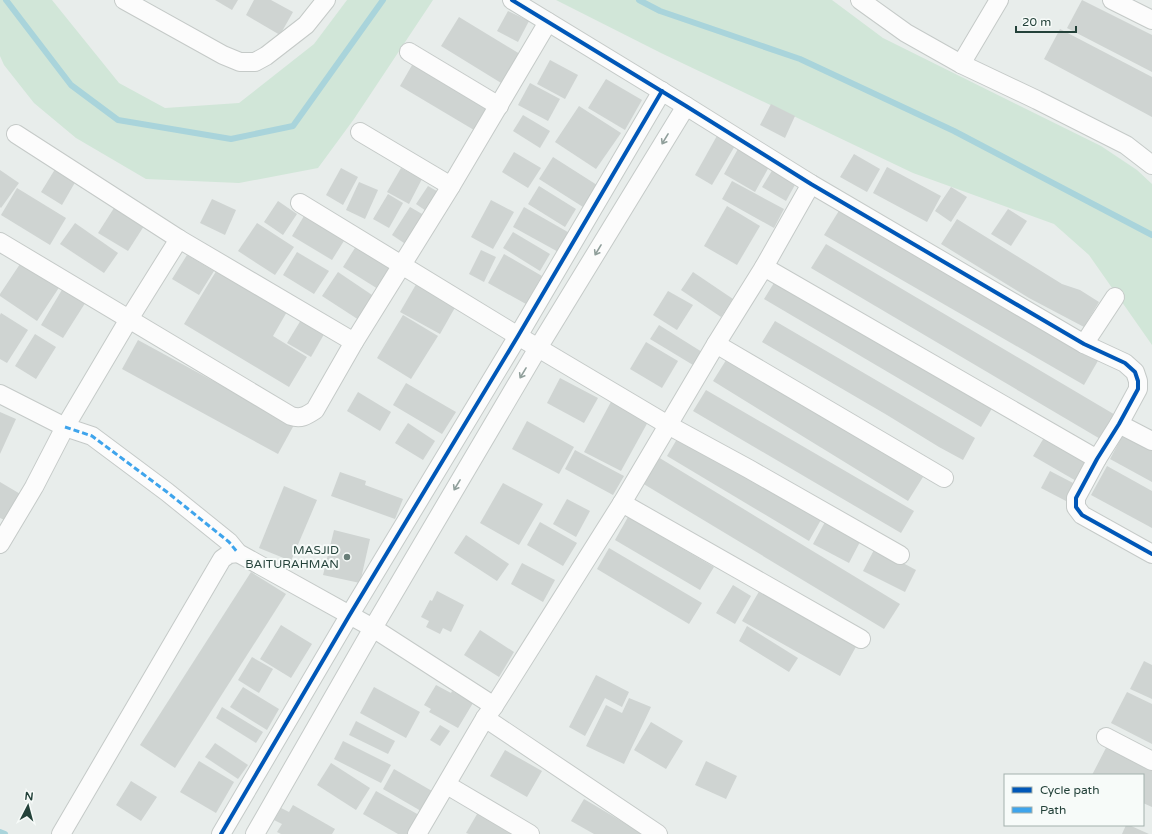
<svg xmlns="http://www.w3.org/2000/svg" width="1152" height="834" viewBox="0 0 1152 834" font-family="'Varela Round',sans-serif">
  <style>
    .green { fill: #d1e6d8 }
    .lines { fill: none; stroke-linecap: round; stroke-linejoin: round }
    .stream { stroke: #a9d4db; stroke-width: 6 }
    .building { fill: #cfd4d2 }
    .street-casing { stroke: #c5cac8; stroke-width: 20 }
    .street { stroke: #fcfcfc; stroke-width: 18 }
    .quiet { stroke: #3ea4ec; stroke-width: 3; stroke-dasharray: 6 3; stroke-linecap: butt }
    .cycleway-casing { stroke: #f7fbf9; stroke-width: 6 }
    .cycleway { stroke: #0057b8; stroke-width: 4 }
    .oneway { stroke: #909f9b }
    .poi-dot { fill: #697e78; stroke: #f7fbf9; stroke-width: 1.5 }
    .labels { text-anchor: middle; stroke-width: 4; stroke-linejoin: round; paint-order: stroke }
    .poi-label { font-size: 12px; fill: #24423a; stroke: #f7fbf9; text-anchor: end }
  </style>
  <rect width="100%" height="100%" fill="#e8edeb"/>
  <!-- green -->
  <g class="green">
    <path d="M0,0H52L119,83L165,108L239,103L314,44L347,0H433L354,119L318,168L239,183L146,179L76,138L34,103L4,65L0,56Z"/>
    <path d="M556,0H832L883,38L1101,146L1137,170L1152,184V345L1089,255L1054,224L913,173L661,53Z"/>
  </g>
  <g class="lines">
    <!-- stream -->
    <g class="stream">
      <path d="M6,0L71,85L118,120L231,139L293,126L383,0"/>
      <path d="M639,0L660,11L800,59L954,131L1152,235"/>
      <path d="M0,832L5,834"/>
    </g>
  </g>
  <!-- building -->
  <g class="building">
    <path d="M215,0H238L232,10Z"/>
    <path d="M254,0H271L293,12L280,35L246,15Z"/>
    <path d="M1082,0L1152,35V72L1067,28Z"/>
    <path d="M508,11L529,21L518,42L497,31Z"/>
    <path d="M459,17L525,57L506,86L441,46Z"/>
    <path d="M1060,29L1152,77V117L1044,59Z"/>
    <path d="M415,60L494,106L479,133L400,86Z"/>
    <path d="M550,60L578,75L565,99L537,84Z"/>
    <path d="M606,79L642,100L625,130L588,108Z"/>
    <path d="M530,83L560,99L548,121L518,105Z"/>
    <path d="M771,104L795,116L785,138L760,125Z"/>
    <path d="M579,106L621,133L596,169L555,142Z"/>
    <path d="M523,115L550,131L540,148L513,131Z"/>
    <path d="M718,134L736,144L712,185L695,175Z"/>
    <path d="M739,147L770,165L755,192L724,174Z"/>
    <path d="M514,152L541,168L528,188L502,172Z"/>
    <path d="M854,154L880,169L867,192L840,177Z"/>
    <path d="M553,157L597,185L583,207L539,179Z"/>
    <path d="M57,166L77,179L62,205L41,192Z"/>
    <path d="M887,167L941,196L927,222L873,193Z"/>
    <path d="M341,168L358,177L343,205L326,195Z"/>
    <path d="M401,168L422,179L409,204L387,192Z"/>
    <path d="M773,169L796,183L786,201L762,187Z"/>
    <path d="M0,170L19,183L1,208L0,207Z"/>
    <path d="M732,181L784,209L774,228L722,199Z"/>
    <path d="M359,182L378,190L365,219L346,210Z"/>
    <path d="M428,186L442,194L429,213L416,204Z"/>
    <path d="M539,186L576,209L565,227L528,204Z"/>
    <path d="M951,187L967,197L951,222L935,211Z"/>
    <path d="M17,188L66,218L50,245L1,215Z"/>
    <path d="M388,194L403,203L389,228L373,219Z"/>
    <path d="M212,199L236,210L225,235L200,223Z"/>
    <path d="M491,200L514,212L493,249L471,237Z"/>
    <path d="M278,201L297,214L283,235L264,222Z"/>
    <path d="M727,206L760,226L737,265L704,246Z"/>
    <path d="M410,207L429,218L410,247L392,235Z"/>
    <path d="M524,207L573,235L562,254L513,227Z"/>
    <path d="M114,208L144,226L128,251L98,233Z"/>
    <path d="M840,209L1099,359L1084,385L824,235Z"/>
    <path d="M1008,209L1027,221L1011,246L991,234Z"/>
    <path d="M307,211L347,236L332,260L292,236Z"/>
    <path d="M957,219L1062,284L1080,290L1099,302L1084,327L1029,298L941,244Z"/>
    <path d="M75,223L118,253L104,273L60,244Z"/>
    <path d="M257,223L294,247L275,275L238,251Z"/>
    <path d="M513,232L550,254L540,271L503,248Z"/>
    <path d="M358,243L393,265L378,289L343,267Z"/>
    <path d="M826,244L1117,416L1102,440L811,268Z"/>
    <path d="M481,250L496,257L484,282L469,274Z"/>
    <path d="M297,252L329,271L314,294L283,275Z"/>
    <path d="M504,254L542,276L526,304L488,283Z"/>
    <path d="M187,255L214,271L199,295L172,279Z"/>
    <path d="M24,258L62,283L37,321L0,296V294Z"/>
    <path d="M218,268L288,310L273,336L307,357L289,387L184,324Z"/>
    <path d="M338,272L375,297L359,320L322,296Z"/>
    <path d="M693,272L733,299L721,317L681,290Z"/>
    <path d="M777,278L994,405L981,427L764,299Z"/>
    <path d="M418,281L457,304L440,334L400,312Z"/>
    <path d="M66,283L89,297L63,338L41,325Z"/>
    <path d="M668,291L693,305L677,330L653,315Z"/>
    <path d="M1,313L28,330L7,363L0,359V315Z"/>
    <path d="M304,315L327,329L311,357L287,343Z"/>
    <path d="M403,315L438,336L411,379L377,358Z"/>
    <path d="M775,321L975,438L963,460L939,447L887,415L762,342Z"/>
    <path d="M659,325L702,352L693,365L650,339Z"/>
    <path d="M35,334L56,347L36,379L15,366Z"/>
    <path d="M138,340L294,425L278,454L122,369Z"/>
    <path d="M646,342L678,361L662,388L630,369Z"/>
    <path d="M728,357L923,477L908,501L713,381Z"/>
    <path d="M560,378L598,398L584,423L547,403Z"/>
    <path d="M406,383L456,412L442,434L393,405Z"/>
    <path d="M706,390L914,511L901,533L693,411Z"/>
    <path d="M358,392L391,412L380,431L347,411Z"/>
    <path d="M612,400L649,420L621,471L584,452Z"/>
    <path d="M0,412L16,419L0,454Z"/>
    <path d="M527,421L574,447L559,474L512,449Z"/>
    <path d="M408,423L435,441L423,460L395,443Z"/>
    <path d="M1126,429L1152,442V482L1110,459Z"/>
    <path d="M680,434L822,518L809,541L667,456Z"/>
    <path d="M1045,436L1090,462L1078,482L1033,456Z"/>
    <path d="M575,450L624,476L613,495L565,469Z"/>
    <path d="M658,457L900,604L884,629L642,483Z"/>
    <path d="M1107,466L1152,491V528L1091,495Z"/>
    <path d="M1050,471L1075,484L1066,501L1041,488Z"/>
    <path d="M340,472L366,481L365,485L403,499L395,519L331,496Z"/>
    <path d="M0,482L22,495L7,521L0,518Z"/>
    <path d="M503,483L543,504L519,545L480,523Z"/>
    <path d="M284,486L317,500L291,561L259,548Z"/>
    <path d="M567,499L590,511L576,537L553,524Z"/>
    <path d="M628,517L714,567L700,590L615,540Z"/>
    <path d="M540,522L577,543L563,566L527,545Z"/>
    <path d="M825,522L861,540L849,563L813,544Z"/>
    <path d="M334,530L370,539L360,583L323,575Z"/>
    <path d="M466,535L509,564L497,581L454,553Z"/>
    <path d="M609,548L702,603L689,624L597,569Z"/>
    <path d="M875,548L916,570L905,592L863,571Z"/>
    <path d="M522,563L555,580L543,602L511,584Z"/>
    <path d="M251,572L286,594L175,768L140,745Z"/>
    <path d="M733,585L751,596L735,624L716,613Z"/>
    <path d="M761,588L858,643L840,676L742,621Z"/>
    <path d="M437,591L464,605L451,632L443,628L440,634L426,627L429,621L421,617L430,600L432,601Z"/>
    <path d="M281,625L312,644L291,678L260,659Z"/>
    <path d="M747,626L798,658L789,672L739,641Z"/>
    <path d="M480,630L514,652L499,677L464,655Z"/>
    <path d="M252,657L273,669L259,693L238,680Z"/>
    <path d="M1144,661L1152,665V699L1130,689Z"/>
    <path d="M596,675L629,692L622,707L605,698L585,736L569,727Z"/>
    <path d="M436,685L451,693L452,691L473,703L458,728L429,712L431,709L424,705Z"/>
    <path d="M243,687L279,709L267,730L230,707Z"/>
    <path d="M374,687L420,712L406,738L360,713Z"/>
    <path d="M1127,692L1152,704V744L1111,723Z"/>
    <path d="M629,698L651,707L624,764L586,746L606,705L622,713Z"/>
    <path d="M222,707L263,732L256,743L216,718Z"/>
    <path d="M356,721L395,741L388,754L349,735Z"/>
    <path d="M651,722L683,741L666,769L634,750Z"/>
    <path d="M440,725L450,731L440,746L430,740Z"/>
    <path d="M343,741L391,765L381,783L334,759Z"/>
    <path d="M215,743L248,765L238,779L205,757Z"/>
    <path d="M1108,744L1152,766V807L1143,803V775H1092Z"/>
    <path d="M505,750L542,771L527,797L490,776Z"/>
    <path d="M199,761L234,782L216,813L180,792Z"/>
    <path d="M706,761L737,776L726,799L695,785Z"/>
    <path d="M331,763L370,788L356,810L317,785Z"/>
    <path d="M394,769L432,791L421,811L383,789Z"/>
    <path d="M131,781L157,797L141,821L116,805Z"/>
    <path d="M376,791L419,815L408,834H398L363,814Z"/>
    <path d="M584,799L643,834H594L571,821Z"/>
    <path d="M293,805L335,829L332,834H281L277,832L282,824L274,820L281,808L289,812Z"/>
    <path d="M480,809L521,834H469L466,833Z"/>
    <path d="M1126,825H1129L1149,834H1122Z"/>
  </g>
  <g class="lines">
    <!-- street casing -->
    <g class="street-casing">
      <g id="street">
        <path d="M124,0L223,55L240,62H255L266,56L306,25L326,0"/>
        <path d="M512,0L686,106L811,184L1084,344L1125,363L1135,372L1138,381V389L1119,424L1097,459L1076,498V507L1082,515L1152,554"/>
        <path d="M860,0L906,33L961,64L1037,100L1126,145L1152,165"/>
        <path d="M1112,0L1152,20"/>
        <path d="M409,52L499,106"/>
        <path d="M961,64L999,0"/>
        <path d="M360,132L451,186"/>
        <path d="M16,134L179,239L354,342"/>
        <path d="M300,203L518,336L668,425L749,469L900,555"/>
        <path d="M0,242L291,416C301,419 306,416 315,410L354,342L451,186L548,22"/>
        <path d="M764,267L1097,459"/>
        <path d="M716,344L944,478"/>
        <path d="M1084,344L1115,297"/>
        <path d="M0,394L65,427L92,436L167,492L229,542L238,553L373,628L494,706"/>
        <path d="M1119,424L1152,441"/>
        <path d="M622,503L861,639"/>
        <path d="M0,544L34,487L65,427L129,319L179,239"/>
        <path d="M485,718L658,834"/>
        <path d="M1106,737L1152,761"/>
        <path d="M447,785L530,834"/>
        <path d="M61,834L222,559L229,554L238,553"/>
        <path d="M221,834L349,616L518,336L662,91"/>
        <path d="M255,834L373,628L538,348L686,106"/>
        <path d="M417,834L485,718L494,706L622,503L716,344L764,267L811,184"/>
      </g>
    </g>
    <!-- street -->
    <use href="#street" class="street"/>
    <!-- quiet -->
    <path class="quiet" d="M65,427L92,436L167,492L229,542L238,553"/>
    <!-- cycleway casing -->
    <g class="cycleway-casing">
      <g id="cycleway">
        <path d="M512,0L686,106L811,184L1084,344L1125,363L1135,372L1138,381V389L1119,424L1097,459L1076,498V507L1082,515L1152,554"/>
        <path d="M221,834L349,616L518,336L662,91"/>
      </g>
    </g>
    <!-- cycleway -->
    <use href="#cycleway" class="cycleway"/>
  </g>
  <!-- one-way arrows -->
  <defs><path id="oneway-shaft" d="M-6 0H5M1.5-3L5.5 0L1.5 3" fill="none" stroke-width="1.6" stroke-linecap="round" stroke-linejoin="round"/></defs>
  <g class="oneway">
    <use href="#oneway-shaft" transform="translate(665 139) rotate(121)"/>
    <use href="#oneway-shaft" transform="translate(598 250) rotate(121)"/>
    <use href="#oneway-shaft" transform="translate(523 373) rotate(121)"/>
    <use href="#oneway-shaft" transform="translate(457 485) rotate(121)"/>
  </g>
  <!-- markers -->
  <circle class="poi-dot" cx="347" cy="557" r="4"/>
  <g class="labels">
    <!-- poi labels -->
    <g class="poi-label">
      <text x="339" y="554">MASJID<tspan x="339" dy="14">BAITURAHMAN</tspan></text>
    </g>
  </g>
  <!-- legend -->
  <rect x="1004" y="774" width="140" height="52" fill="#f7fbf9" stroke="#a3b1ad"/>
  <rect x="1012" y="787" width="20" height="6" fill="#0057b8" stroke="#a3b1ad"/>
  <text x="1040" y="794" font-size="12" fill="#24423a">Cycle path</text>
  <rect x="1012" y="807" width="20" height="6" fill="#3ea4ec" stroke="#a3b1ad"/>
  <text x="1040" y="814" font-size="12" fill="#24423a">Path</text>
  <!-- north arrow -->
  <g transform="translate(28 806) rotate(6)" stroke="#f7fbf9" stroke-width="3" paint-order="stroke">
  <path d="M0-3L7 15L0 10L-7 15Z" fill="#24423a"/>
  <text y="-6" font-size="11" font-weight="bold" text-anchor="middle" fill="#24423a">N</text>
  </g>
  <!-- scale -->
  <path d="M1016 26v6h60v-6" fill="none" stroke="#24423a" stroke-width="2"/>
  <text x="1022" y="26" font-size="12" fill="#24423a" stroke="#f7fbf9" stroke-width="3" paint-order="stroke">20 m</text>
</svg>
